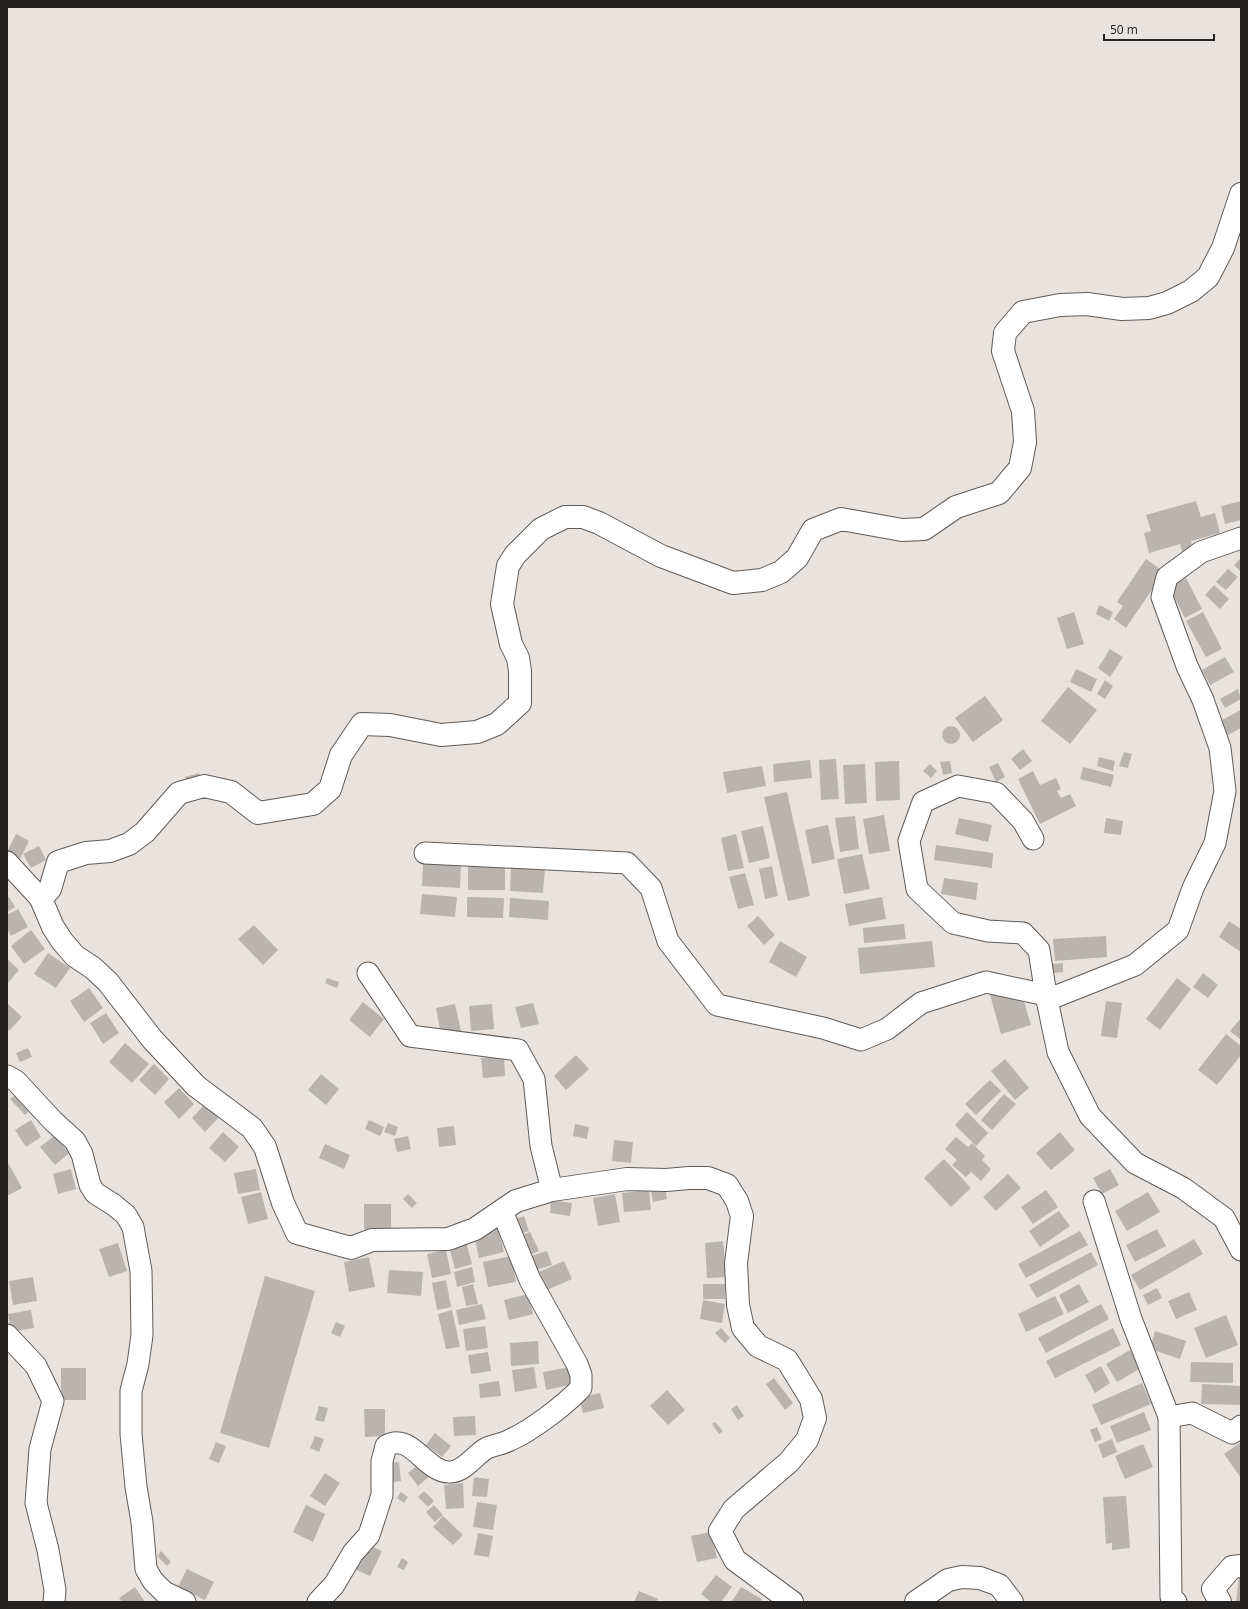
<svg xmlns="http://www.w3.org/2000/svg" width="1248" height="1609" viewBox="0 0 1248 1609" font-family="'Open Sans',sans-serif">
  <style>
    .building { fill: #b9b4af }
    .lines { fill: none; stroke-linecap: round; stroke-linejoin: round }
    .minor-casing { stroke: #605b57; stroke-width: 23 }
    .major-casing { stroke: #605b57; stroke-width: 24 }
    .highway-casing { stroke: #605b57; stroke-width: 24 }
    .minor { stroke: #fff; stroke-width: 21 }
    .major { stroke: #fff; stroke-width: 22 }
    .highway { stroke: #fff; stroke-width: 22 }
  </style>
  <rect width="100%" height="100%" fill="#e9e3df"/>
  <!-- building -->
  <g class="building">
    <path d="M1196,501L1201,517L1215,513L1220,533L1191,541L1193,549L1182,552L1180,544L1149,553L1144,533L1151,531L1146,515Z"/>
    <path d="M1241,501V520L1225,524L1221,506Z"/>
    <path d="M1241,558V572L1234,565Z"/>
    <path d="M1146,559L1164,572L1126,628L1114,619L1123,606L1117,602Z"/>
    <path d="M1228,569L1238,577L1226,590L1216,582Z"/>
    <path d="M1186,578L1202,609L1185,618L1169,587Z"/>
    <path d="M1214,585L1229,599L1220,609L1205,595Z"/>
    <path d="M1099,605L1113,612L1109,621L1096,614Z"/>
    <path d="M1074,612L1084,644L1067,649L1057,618Z"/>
    <path d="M1203,612L1222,649L1206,657L1186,621Z"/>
    <path d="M1110,649L1123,657L1110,677L1098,668Z"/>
    <path d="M1225,657L1234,672L1210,685L1202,670Z"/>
    <path d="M1076,669L1097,679L1091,692L1070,682Z"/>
    <path d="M1105,680L1113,686L1105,699L1097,694Z"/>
    <path d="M1068,687L1097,710L1070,744L1041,721Z"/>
    <path d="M1238,689L1241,699L1225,708L1220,699Z"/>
    <path d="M985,696L1003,720L973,742L955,718Z"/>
    <path d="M1241,710V728L1226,736L1218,722Z"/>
    <circle cx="951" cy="735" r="9"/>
    <path d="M1023,749L1032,761L1020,770L1011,759Z"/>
    <path d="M1124,752L1132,754L1128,768L1119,766Z"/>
    <path d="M1099,757L1115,761L1113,771L1097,766Z"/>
    <path d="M836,759L839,799L821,800L819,760Z"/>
    <path d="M810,760L812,778L774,782L773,764Z"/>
    <path d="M899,761L900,800L876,801L875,762Z"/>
    <path d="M950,761L952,773L943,775L940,762Z"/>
    <path d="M998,763L1005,777L996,782L989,767Z"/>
    <path d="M865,764L867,803L845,804L843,765Z"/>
    <path d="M930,764L937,771L931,778L923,771Z"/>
    <path d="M762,766L766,786L727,793L723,772Z"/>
    <path d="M1083,767L1114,775L1111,787L1080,779Z"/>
    <path d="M1033,771L1040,785L1056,778L1061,789L1057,791L1061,798L1070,794L1076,806L1040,824L1018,779Z"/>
    <path d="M199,773L201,781L187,784L185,777Z"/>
    <path d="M787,792L810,896L788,901L764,797Z"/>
    <path d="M884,815L890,851L869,854L863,819Z"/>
    <path d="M855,816L859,849L840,852L835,818Z"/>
    <path d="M959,818L992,825L988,842L955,834Z"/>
    <path d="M1106,818L1123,821L1121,835L1104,833Z"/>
    <path d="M828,825L835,859L812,864L805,830Z"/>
    <path d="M763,826L770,858L749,863L741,831Z"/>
    <path d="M16,834L29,841L20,859L7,852Z"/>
    <path d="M736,834L744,868L728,871L721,838Z"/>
    <path d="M936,845L993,853L992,868L934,860Z"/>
    <path d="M39,846L46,860L31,868L23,854Z"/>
    <path d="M862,854L870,889L844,894L837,859Z"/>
    <path d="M423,863L461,864L460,888L422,886Z"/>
    <rect x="468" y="866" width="37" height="24"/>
    <path d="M772,866L778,896L765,899L759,869Z"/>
    <path d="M511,867L545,869L543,893L510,891Z"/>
    <path d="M745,873L754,905L738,909L729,877Z"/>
    <path d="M944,878L978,883L976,900L941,894Z"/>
    <path d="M422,894L457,897L455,917L420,914Z"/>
    <path d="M9,897L15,907L7,912V898Z"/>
    <path d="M467,897L504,898L503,918L467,917Z"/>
    <path d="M882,897L886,919L849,926L845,904Z"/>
    <path d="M510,898L549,901L548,920L509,917Z"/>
    <path d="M18,909L28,927L11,936L7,929V915Z"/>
    <path d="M758,916L775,935L764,945L747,926Z"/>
    <path d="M1229,921L1241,929V952L1219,937Z"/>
    <path d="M904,924L906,939L864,943L863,928Z"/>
    <path d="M254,925L278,950L263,965L238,939Z"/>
    <path d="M31,930L45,949L24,964L11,946Z"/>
    <path d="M1106,936L1107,957L1055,961L1053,939Z"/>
    <path d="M780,941L807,957L796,977L769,962Z"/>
    <path d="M932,941L935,967L860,974L858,948Z"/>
    <path d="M48,953L70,968L56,988L34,974Z"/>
    <path d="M7,959L19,970L7,984Z"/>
    <path d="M1063,963V972L1053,973L1052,964Z"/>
    <path d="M1203,973L1218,985L1208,998L1193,987Z"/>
    <path d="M327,978L339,982L337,988L325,983Z"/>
    <path d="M1177,978L1191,989L1160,1030L1146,1019Z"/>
    <path d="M89,988L103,1008L84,1022L70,1001Z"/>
    <path d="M1008,990L1010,998L1022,995L1031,1025L1001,1034L990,995Z"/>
    <path d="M1106,1001L1122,1003L1117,1038L1101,1036Z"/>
    <path d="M363,1002L384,1019L370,1037L349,1020Z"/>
    <path d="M7,1003L22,1017L9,1031L7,1029Z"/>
    <path d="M533,1003L539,1024L521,1028L515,1007Z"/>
    <path d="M455,1004L461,1031L441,1035L436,1008Z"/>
    <path d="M492,1004L494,1029L471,1031L469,1006Z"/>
    <path d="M106,1013L119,1033L103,1044L90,1023Z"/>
    <path d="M1241,1018V1040L1230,1031Z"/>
    <path d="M1226,1034L1241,1046V1055L1217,1085L1198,1070Z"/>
    <path d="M125,1043L149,1064L132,1083L109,1062Z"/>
    <path d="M28,1048L32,1057L20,1062L16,1053Z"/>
    <path d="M576,1055L589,1069L566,1090L554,1076Z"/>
    <path d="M504,1056L505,1076L483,1078L481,1058Z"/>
    <path d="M1005,1059L1029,1088L1015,1100L991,1071Z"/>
    <path d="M154,1064L169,1079L155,1095L139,1080Z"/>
    <path d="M321,1074L339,1089L326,1105L308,1090Z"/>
    <path d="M990,1080L1001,1091L976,1115L965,1104Z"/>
    <path d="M179,1088L194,1104L179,1119L164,1102Z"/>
    <path d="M18,1093L32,1108L25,1115L10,1099Z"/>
    <path d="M1004,1094L1016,1104L992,1130L981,1120Z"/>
    <path d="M206,1103L220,1116L205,1132L192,1118Z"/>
    <path d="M967,1112L988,1133L976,1146L955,1125Z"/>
    <path d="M31,1120L41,1137L26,1147L15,1130Z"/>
    <path d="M369,1120L384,1127L380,1136L365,1129Z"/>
    <path d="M388,1123L398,1127L395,1136L384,1132Z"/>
    <path d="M575,1124L589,1127L587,1139L573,1136Z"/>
    <path d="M454,1126L456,1145L439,1147L437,1128Z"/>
    <path d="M223,1132L239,1147L225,1162L209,1148Z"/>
    <path d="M1060,1132L1075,1150L1051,1170L1036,1153Z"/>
    <path d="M54,1136L69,1153L55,1165L40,1147Z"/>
    <path d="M408,1136L411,1149L397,1152L394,1139Z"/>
    <path d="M956,1137L968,1147L972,1143L985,1156L982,1160L991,1169L981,1181L971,1172L966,1177L952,1165L957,1160L945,1149Z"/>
    <path d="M614,1140L633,1142L631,1163L612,1161Z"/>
    <path d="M325,1144L350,1155L344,1169L319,1158Z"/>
    <path d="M944,1159L971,1188L951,1207L924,1178Z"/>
    <path d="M8,1163L22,1188L7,1196V1164Z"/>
    <path d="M71,1169L76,1189L58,1194L53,1174Z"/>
    <path d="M256,1169L260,1190L238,1194L234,1173Z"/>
    <path d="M1110,1169L1119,1185L1102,1194L1093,1178Z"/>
    <path d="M1008,1174L1021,1188L996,1211L983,1197Z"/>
    <path d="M665,1188L667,1199L653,1202L651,1190Z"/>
    <path d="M649,1190L651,1210L624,1212L622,1193Z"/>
    <path d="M1046,1190L1058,1207L1033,1224L1021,1207Z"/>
    <path d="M261,1192L268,1219L248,1224L241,1197Z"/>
    <path d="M1148,1192L1160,1212L1127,1231L1115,1211Z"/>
    <path d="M408,1194L417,1203L412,1208L403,1199Z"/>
    <path d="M615,1194L620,1222L598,1226L593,1198Z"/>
    <path d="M551,1200L572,1203L570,1216L550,1213Z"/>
    <rect x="364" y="1204" width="27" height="25"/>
    <path d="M1059,1211L1070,1226L1040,1247L1029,1231Z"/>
    <path d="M524,1216L529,1231L517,1235L512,1220Z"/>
    <path d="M498,1228L504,1252L479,1258L474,1234Z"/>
    <path d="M1157,1229L1166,1246L1135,1262L1126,1245Z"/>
    <path d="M1080,1231L1088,1245L1026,1278L1018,1264Z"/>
    <path d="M530,1232L539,1251L527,1256L518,1237Z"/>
    <path d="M1194,1239L1203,1254L1140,1290L1131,1275Z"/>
    <path d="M723,1241L726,1277L707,1278L705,1243Z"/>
    <path d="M466,1242L472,1264L455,1269L449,1247Z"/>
    <path d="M118,1243L127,1271L109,1277L99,1249Z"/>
    <path d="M446,1250L451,1274L432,1278L427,1254Z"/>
    <path d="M547,1251L552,1265L535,1270L531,1256Z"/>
    <path d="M1091,1252L1098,1265L1037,1298L1029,1285Z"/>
    <path d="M511,1256L516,1282L488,1287L483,1262Z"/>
    <path d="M369,1257L375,1287L349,1292L344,1262Z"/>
    <path d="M564,1261L572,1279L547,1290L539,1272Z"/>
    <path d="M472,1267L475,1282L457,1287L454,1272Z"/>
    <path d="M389,1270L423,1272L421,1296L387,1293Z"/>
    <path d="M265,1276L315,1291L269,1448L220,1433Z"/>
    <path d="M33,1277L37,1301L13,1305L9,1281Z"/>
    <path d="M446,1280L451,1307L437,1310L432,1283Z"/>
    <path d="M473,1284L478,1304L466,1306L462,1287Z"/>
    <rect x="703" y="1284" width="22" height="15"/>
    <path d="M1079,1284L1089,1302L1068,1313L1059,1295Z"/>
    <path d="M1157,1288L1162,1298L1148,1305L1143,1295Z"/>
    <path d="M1189,1292L1197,1310L1176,1319L1168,1301Z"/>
    <path d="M529,1294L533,1314L509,1320L504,1300Z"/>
    <path d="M1055,1296L1064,1314L1026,1332L1018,1314Z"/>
    <path d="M703,1300L725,1304L722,1323L700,1319Z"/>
    <path d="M482,1304L486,1319L459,1325L456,1310Z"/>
    <path d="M1101,1304L1109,1319L1046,1353L1038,1338Z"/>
    <path d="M31,1310L34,1328L11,1332L8,1314Z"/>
    <path d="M452,1310L460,1347L446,1349L438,1314Z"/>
    <path d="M1226,1315L1238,1345L1206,1358L1194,1328Z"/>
    <path d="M336,1322L345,1326L340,1337L331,1333Z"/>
    <path d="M485,1326L488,1348L466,1351L463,1329Z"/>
    <path d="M721,1328L730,1338L725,1343L715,1333Z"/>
    <path d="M1113,1328L1121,1345L1055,1378L1046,1361Z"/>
    <path d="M1155,1331L1186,1341L1180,1359L1150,1349Z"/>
    <path d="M538,1341L539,1364L511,1366L510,1343Z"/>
    <path d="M1130,1350L1141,1368L1117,1382L1106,1364Z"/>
    <path d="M488,1352L491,1371L471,1374L468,1355Z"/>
    <path d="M1191,1362L1233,1363V1383L1190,1382Z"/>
    <path d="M1101,1366L1110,1383L1095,1393L1085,1375Z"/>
    <path d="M534,1367L537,1388L515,1392L512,1370Z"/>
    <path d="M570,1367L574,1384L546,1390L543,1372Z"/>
    <rect x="61" y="1368" width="25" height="32"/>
    <path d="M774,1378L793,1403L785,1410L766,1384Z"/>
    <path d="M499,1381L501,1396L480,1398L479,1384Z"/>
    <path d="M1142,1383L1151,1404L1101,1425L1092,1405Z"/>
    <path d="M1202,1384L1241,1386V1405L1201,1404Z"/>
    <path d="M667,1390L685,1410L668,1425L650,1406Z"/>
    <path d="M600,1393L604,1408L583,1413L579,1398Z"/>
    <path d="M737,1405L744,1416L738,1420L731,1409Z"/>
    <path d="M319,1406L328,1408L324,1422L315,1420Z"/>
    <path d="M364,1409H385V1436L365,1437Z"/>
    <path d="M1144,1412L1151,1430L1117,1443L1110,1426Z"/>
    <path d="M475,1416L476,1435L454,1436L453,1417Z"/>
    <path d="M715,1422L723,1431L719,1434L712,1424Z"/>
    <path d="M1097,1427L1102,1439L1095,1442L1090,1430Z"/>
    <path d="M435,1433L451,1446L442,1457L426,1445Z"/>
    <path d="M315,1436L324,1439L319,1452L310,1448Z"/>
    <path d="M1112,1439L1117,1452L1103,1458L1098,1445Z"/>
    <path d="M216,1442L226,1446L219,1463L209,1459Z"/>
    <path d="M1241,1442V1478L1224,1454Z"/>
    <path d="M1143,1444L1153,1467L1125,1479L1115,1456Z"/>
    <path d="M399,1462L401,1481L388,1483L386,1463Z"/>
    <path d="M420,1463L431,1475L418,1486L408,1473Z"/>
    <path d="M325,1473L340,1483L325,1506L310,1496Z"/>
    <path d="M474,1477L489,1479L487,1497L472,1496Z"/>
    <path d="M463,1483L464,1508L446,1509L444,1485Z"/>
    <path d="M424,1491L434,1501L428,1507L418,1497Z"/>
    <path d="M401,1492L408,1497L404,1503L397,1498Z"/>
    <path d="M1126,1496L1130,1548L1112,1550V1543L1106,1544L1103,1497Z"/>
    <path d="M477,1502L497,1505L493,1530L473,1527Z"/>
    <path d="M306,1505L325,1514L313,1542L293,1532Z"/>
    <path d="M434,1505L443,1515L435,1522L426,1512Z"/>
    <path d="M443,1516L463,1535L453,1545L433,1527Z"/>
    <path d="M711,1532L717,1558L697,1562L691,1536Z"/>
    <path d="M478,1533L493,1536L489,1557L474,1555Z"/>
    <path d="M364,1543L382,1551L370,1576L352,1568Z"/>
    <path d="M161,1551L171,1562L167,1566L157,1556Z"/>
    <path d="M402,1558L408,1562L404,1570L397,1567Z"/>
    <path d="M187,1569L214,1582L205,1600L178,1587Z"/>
    <path d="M716,1575L732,1587L721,1602H711L701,1594Z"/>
    <path d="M1239,1576L1241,1577V1602H1236Z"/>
    <path d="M135,1587L145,1602H122L119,1598Z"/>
    <path d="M741,1587L762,1599L761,1602L732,1601Z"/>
    <path d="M639,1591L658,1599L656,1602H634Z"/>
  </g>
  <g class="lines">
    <!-- minor casing -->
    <g class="minor-casing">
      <g id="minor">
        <path d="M1033,839L1023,821L996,793L958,786L923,802L909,841L917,889L953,923L988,931L1023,933L1039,950L1046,995L1058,1052L1090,1116L1135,1163L1183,1188L1224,1218L1241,1250"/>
        <path d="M425,853L627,863L651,888L668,941L717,1005L823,1028L861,1040L887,1029L921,1003L986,982L1046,995L1057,996L1135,965L1178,930L1193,888L1215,843L1225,791L1220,748L1203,700L1187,666L1162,597L1167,577L1201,552L1241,538"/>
        <path d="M7,862L41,899"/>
        <path d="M368,973L410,1036L518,1050L534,1079L541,1146L552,1190"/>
        <path d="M7,1076L16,1081L53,1121L75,1141L82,1154L90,1185L95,1193L114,1205L126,1215L133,1227L141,1271L142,1335L138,1364L131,1391V1434L136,1487L142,1522L146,1569L153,1581L164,1592L185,1602"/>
        <path d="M1094,1201L1131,1319L1169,1417"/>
        <path d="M7,1335L36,1366L53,1401L40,1449L36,1503L48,1550L55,1590L54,1602"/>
        <path d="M318,1602L334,1585L353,1553L369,1535L382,1495V1461L386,1446C411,1431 425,1472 449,1472C464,1473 474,1455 487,1448C494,1445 503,1444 510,1440C531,1431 565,1405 581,1388V1375L577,1364L530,1280L502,1211"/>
        <path d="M1176,1602L1171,1597L1169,1417L1192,1413L1232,1433L1241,1426"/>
      </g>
    </g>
    <!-- major casing -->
    <g class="major-casing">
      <path id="major" d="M1220,1602L1213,1589L1232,1567L1241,1566"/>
    </g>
    <!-- highway casing -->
    <g class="highway-casing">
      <g id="highway">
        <path d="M792,1602L735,1560L720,1531L734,1509L789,1462L807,1440L815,1418L811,1399L787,1360L758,1346L743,1328L738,1305L736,1263L742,1216L737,1201L727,1185L708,1178H689L666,1180L627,1179L552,1190L516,1201L475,1229L448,1239L372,1240L351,1248L297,1233L283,1203L265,1147L252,1128L196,1086L152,1039L108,982L93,968L75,956L62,941L53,927L41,899L50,889L58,862L86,853L110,851L129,844L145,832L179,793L204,786L231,792L258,813L313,804L330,789L341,755L362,724L390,725L441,735L477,732L497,724L520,703V671L518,658L511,644L502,604L508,566L515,555L541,529L565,517H583L599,523L661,556L733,583L762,580L781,572L797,558L813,530L841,519L902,530L924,529L956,507L999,493L1020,468L1025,442L1023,411L1003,351L1005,333L1023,312L1060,305L1087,304L1122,309L1149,308L1167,303L1191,291L1208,277L1223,248L1241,194"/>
        <path d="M916,1602L948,1580L962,1577L980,1578L999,1585L1012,1602"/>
      </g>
    </g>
    <!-- minor -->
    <use href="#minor" class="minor"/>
    <!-- major -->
    <use href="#major" class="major"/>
    <!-- highway -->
    <use href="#highway" class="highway"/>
  </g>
  <!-- border -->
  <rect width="1248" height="1609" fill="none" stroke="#252321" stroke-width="16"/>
  <!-- scale -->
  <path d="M1104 34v6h110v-6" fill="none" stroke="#252321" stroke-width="2"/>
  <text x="1110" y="34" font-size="12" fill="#252321" stroke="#e9e3df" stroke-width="3" paint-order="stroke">50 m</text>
</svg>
